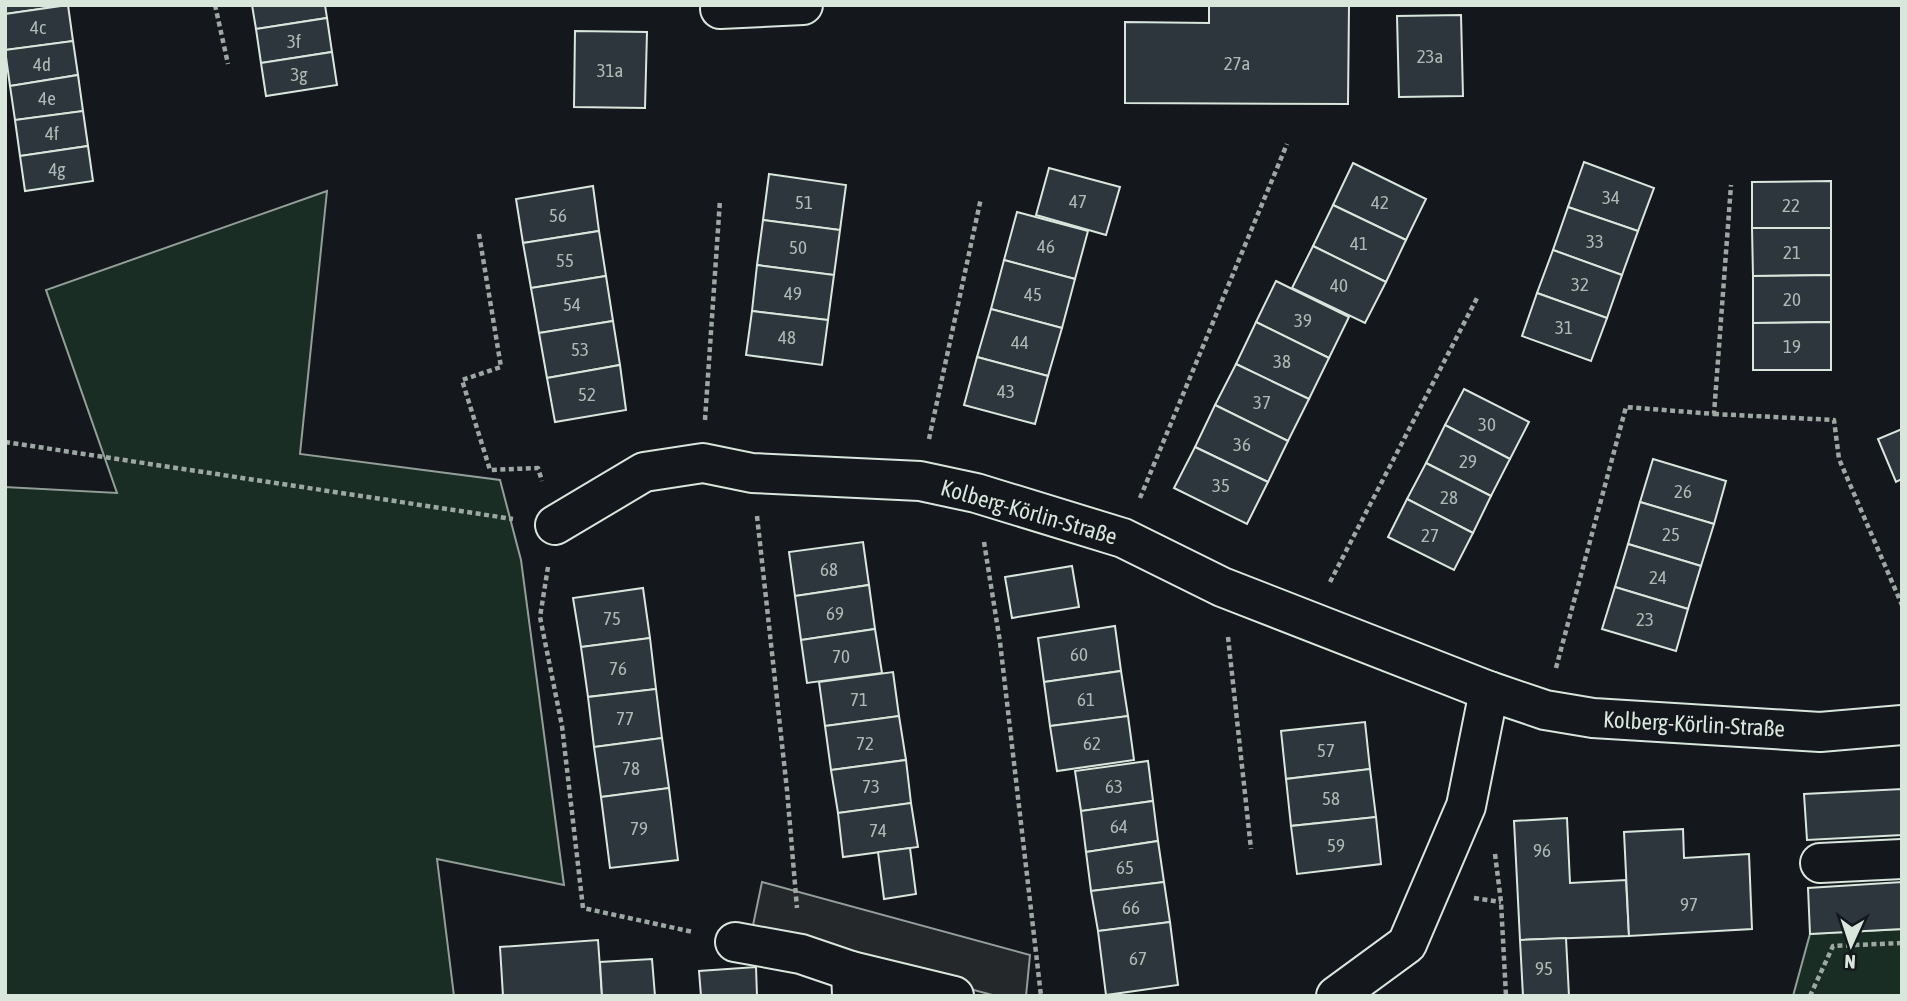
<svg xmlns="http://www.w3.org/2000/svg" width="1907" height="1001" viewBox="0 0 1907 1001" font-family="'Asap Condensed',sans-serif">
  <style>
    .green { fill: #1a2d24; stroke: #939e99; stroke-width: 2 }
    .parking { fill: #24282b; stroke: #939e99; stroke-width: 2 }
    .building { fill: #2c363c; stroke: #d8e6dc; stroke-width: 2 }
    .lines { fill: none; stroke-linecap: round; stroke-linejoin: round }
    .minor-casing { stroke: #d8e6dc; stroke-width: 42 }
    .path { stroke: #9da8a2; stroke-width: 4.5; stroke-dasharray: 5 3.5; stroke-linecap: butt }
    .minor { stroke: #14181c; stroke-width: 38 }
    .labels { text-anchor: middle; stroke-width: 5; stroke-linejoin: round; paint-order: stroke }
    .number-label { font-size: 19px; fill: #adbab4 }
    .street-label { font-size: 23px; fill: #d8e6dc; stroke: #14181c }
  </style>
  <rect width="100%" height="100%" fill="#14181c"/>
  <!-- green -->
  <g class="green">
    <path d="M327,191L300,454L500,480L521,560L564,885L437,859L454,996H5V487L117,493L46,290Z"/>
    <path d="M1902,929V996H1793L1810,934Z"/>
  </g>
  <!-- parking -->
  <path class="parking" d="M762,882L1030,955L1026,996H996L752,930Z"/>
  <!-- building -->
  <g class="building">
    <path d="M5,5H68L5,14Z"/>
    <path d="M68,5L73,41L5,50V14Z"/>
    <path d="M252,5H325L327,18L256,29Z"/>
    <path d="M1209,5H1349L1348,104L1125,103V22L1209,23Z"/>
    <path d="M1461,15L1463,96L1399,97L1397,16Z"/>
    <path d="M327,18L332,52L261,63L256,29Z"/>
    <path d="M575,31L647,32L645,108L574,107Z"/>
    <path d="M73,41L78,75L10,86L5,50Z"/>
    <path d="M332,52L337,85L266,96L261,63Z"/>
    <path d="M78,75L83,111L15,120L10,86Z"/>
    <path d="M83,111L88,146L20,156L15,120Z"/>
    <path d="M88,146L93,181L25,191L20,156Z"/>
    <path d="M1584,162L1654,188L1638,231L1568,207Z"/>
    <path d="M1353,163L1426,199L1406,240L1333,205Z"/>
    <path d="M1049,168L1120,187L1106,235L1036,215Z"/>
    <path d="M769,174L846,185L840,230L763,220Z"/>
    <path d="M1831,181V228H1752V182Z"/>
    <path d="M593,186L599,231L523,243L516,199Z"/>
    <path d="M1333,205L1406,240L1386,282L1313,246Z"/>
    <path d="M1568,207L1638,231L1622,275L1553,250Z"/>
    <path d="M1017,212L1088,231L1075,279L1004,260Z"/>
    <path d="M763,220L840,230L834,275L757,265Z"/>
    <path d="M1752,228H1831V275L1753,276Z"/>
    <path d="M599,231L606,276L531,288L523,243Z"/>
    <path d="M1313,246L1386,282L1365,323L1292,288Z"/>
    <path d="M1553,250L1622,275L1607,318L1537,293Z"/>
    <path d="M1004,260L1075,279L1062,328L991,309Z"/>
    <path d="M757,265L834,275L828,320L752,311Z"/>
    <path d="M1831,275V322L1753,323V276Z"/>
    <path d="M606,276L613,321L539,333L531,288Z"/>
    <path d="M1276,281L1349,317L1329,358L1256,322Z"/>
    <path d="M1537,293L1607,318L1591,361L1522,336Z"/>
    <path d="M991,309L1062,328L1048,376L977,357Z"/>
    <path d="M752,311L828,320L822,365L746,355Z"/>
    <path d="M613,321L620,365L547,378L539,333Z"/>
    <path d="M1256,322L1329,358L1309,399L1236,364Z"/>
    <path d="M1831,322V370H1753V323Z"/>
    <path d="M977,357L1048,376L1035,424L964,405Z"/>
    <path d="M1236,364L1309,399L1288,441L1215,405Z"/>
    <path d="M620,365L626,410L555,422L547,378Z"/>
    <path d="M1464,389L1529,422L1510,459L1445,425Z"/>
    <path d="M1215,405L1288,441L1268,482L1195,447Z"/>
    <path d="M1445,425L1510,459L1491,496L1426,463Z"/>
    <path d="M1902,429V479L1896,482L1878,439Z"/>
    <path d="M1195,447L1268,482L1247,524L1174,488Z"/>
    <path d="M1653,459L1726,481L1714,524L1640,502Z"/>
    <path d="M1426,463L1491,496L1473,533L1407,499Z"/>
    <path d="M1407,499L1473,533L1454,570L1388,537Z"/>
    <path d="M1640,502L1714,524L1701,566L1628,544Z"/>
    <path d="M863,542L869,585L795,596L789,552Z"/>
    <path d="M1628,544L1701,566L1688,609L1615,587Z"/>
    <path d="M1072,566L1079,607L1012,618L1005,577Z"/>
    <path d="M869,585L875,629L801,640L795,596Z"/>
    <path d="M1615,587L1688,609L1676,651L1602,629Z"/>
    <path d="M643,588L650,638L581,647L573,598Z"/>
    <path d="M1115,626L1121,671L1044,682L1038,638Z"/>
    <path d="M875,629L882,673L807,683L801,640Z"/>
    <path d="M650,638L656,689L588,697L581,647Z"/>
    <path d="M1121,671L1128,716L1050,726L1044,682Z"/>
    <path d="M893,672L899,716L825,726L819,682Z"/>
    <path d="M656,689L662,738L594,747L588,697Z"/>
    <path d="M899,716L906,760L831,770L825,726Z"/>
    <path d="M1128,716L1134,760L1057,771L1050,726Z"/>
    <path d="M1365,722L1370,769L1286,779L1281,731Z"/>
    <path d="M662,738L669,788L601,797L594,747Z"/>
    <path d="M906,760L911,803L838,813L831,770Z"/>
    <path d="M1148,761L1153,801L1081,811L1075,771Z"/>
    <path d="M1370,769L1376,817L1291,826L1286,779Z"/>
    <path d="M669,788L678,860L610,868L601,797Z"/>
    <path d="M1902,789V835L1807,840L1804,794Z"/>
    <path d="M1153,801L1158,841L1086,852L1081,811Z"/>
    <path d="M911,803L918,847L843,857L838,813Z"/>
    <path d="M1376,817L1381,864L1297,874L1291,826Z"/>
    <path d="M1567,818L1570,883L1626,880L1629,936L1520,940L1514,821Z"/>
    <path d="M1683,829L1684,858L1749,854L1752,929L1629,936L1624,832Z"/>
    <path d="M1158,841L1164,882L1091,891L1086,852Z"/>
    <path d="M910,848L916,894L884,899L878,852Z"/>
    <path d="M1164,882L1170,922L1098,931L1091,891Z"/>
    <path d="M1902,882V929L1810,934L1808,888Z"/>
    <path d="M1170,922L1178,985L1106,995L1098,931Z"/>
    <path d="M1566,938L1569,996H1523L1520,940Z"/>
    <path d="M598,940L602,996H503L500,947Z"/>
    <path d="M652,959L655,996H602L600,962Z"/>
    <path d="M756,967L757,996H701L699,971Z"/>
  </g>
  <g class="lines">
    <!-- minor casing -->
    <g class="minor-casing">
      <g id="minor">
        <path d="M720,9L803,5"/>
        <path d="M555,525L644,472L703,463L752,473L920,481L976,493L1123,538L1222,587L1489,691L1545,710L1593,718L1820,732L1902,725"/>
        <path d="M1820,863L1902,859"/>
        <path d="M735,942L801,954L851,971"/>
        <path d="M852,996L851,971L954,996"/>
        <path d="M1336,996L1407,944L1466,806L1489,691"/>
      </g>
    </g>
    <!-- path -->
    <g class="path">
      <path d="M215,5L228,64"/>
      <path d="M479,234L501,367L462,380L490,470L538,468L542,481"/>
      <path d="M1714,414L1834,420L1839,459L1902,605"/>
      <path d="M705,420L720,200"/>
      <path d="M929,439L981,198"/>
      <path d="M5,442L513,519"/>
      <path d="M1140,498L1287,144"/>
      <path d="M757,516L787,790L797,908"/>
      <path d="M984,542L1000,642L1041,996"/>
      <path d="M548,567L540,617L562,726L583,908L693,932"/>
      <path d="M1330,582L1477,298"/>
      <path d="M1228,637L1251,849"/>
      <path d="M1556,668L1626,407L1714,414L1731,185"/>
      <path d="M1495,854L1501,902L1506,996"/>
      <path d="M1474,898L1501,902"/>
      <path d="M1810,996L1833,946L1902,943"/>
    </g>
    <!-- minor -->
    <use href="#minor" class="minor"/>
  </g>
  <g class="labels">
    <!-- number labels -->
    <g class="number-label">
      <text x="38" y="34">4c</text>
      <text x="294" y="48">3f</text>
      <text x="1430" y="63">23a</text>
      <text x="1237" y="70">27a</text>
      <text x="42" y="71">4d</text>
      <text x="610" y="77">31a</text>
      <text x="299" y="81">3g</text>
      <text x="47" y="105">4e</text>
      <text x="52" y="140">4f</text>
      <text x="57" y="176">4g</text>
      <text x="1611" y="204">34</text>
      <text x="1078" y="208">47</text>
      <text x="804" y="209">51</text>
      <text x="1380" y="209">42</text>
      <text x="1791" y="212">22</text>
      <text x="558" y="222">56</text>
      <text x="1595" y="248">33</text>
      <text x="1359" y="250">41</text>
      <text x="1046" y="253">46</text>
      <text x="798" y="254">50</text>
      <text x="1792" y="259">21</text>
      <text x="565" y="267">55</text>
      <text x="1580" y="291">32</text>
      <text x="1339" y="292">40</text>
      <text x="793" y="300">49</text>
      <text x="1033" y="301">45</text>
      <text x="1792" y="306">20</text>
      <text x="572" y="311">54</text>
      <text x="1303" y="327">39</text>
      <text x="1564" y="334">31</text>
      <text x="787" y="344">48</text>
      <text x="1020" y="349">44</text>
      <text x="1792" y="353">19</text>
      <text x="580" y="356">53</text>
      <text x="1282" y="368">38</text>
      <text x="1006" y="398">43</text>
      <text x="587" y="401">52</text>
      <text x="1262" y="409">37</text>
      <text x="1487" y="431">30</text>
      <text x="1242" y="451">36</text>
      <text x="1468" y="468">29</text>
      <text x="1221" y="492">35</text>
      <text x="1683" y="498">26</text>
      <text x="1449" y="504">28</text>
      <text x="1671" y="541">25</text>
      <text x="1430" y="542">27</text>
      <text x="829" y="576">68</text>
      <text x="1658" y="584">24</text>
      <text x="835" y="620">69</text>
      <text x="612" y="625">75</text>
      <text x="1645" y="626">23</text>
      <text x="1079" y="661">60</text>
      <text x="841" y="663">70</text>
      <text x="618" y="675">76</text>
      <text x="859" y="706">71</text>
      <text x="1086" y="706">61</text>
      <text x="625" y="725">77</text>
      <text x="865" y="750">72</text>
      <text x="1092" y="750">62</text>
      <text x="1326" y="757">57</text>
      <text x="631" y="775">78</text>
      <text x="871" y="793">73</text>
      <text x="1114" y="793">63</text>
      <text x="1331" y="805">58</text>
      <text x="1119" y="833">64</text>
      <text x="639" y="835">79</text>
      <text x="878" y="837">74</text>
      <text x="1336" y="852">59</text>
      <text x="1542" y="857">96</text>
      <text x="1125" y="874">65</text>
      <text x="1689" y="911">97</text>
      <text x="1131" y="914">66</text>
      <text x="1138" y="965">67</text>
      <text x="1544" y="975">95</text>
    </g>
    <!-- street labels -->
    <g class="street-label">
      <text transform="translate(1029 512) rotate(16)" y="8">Kolberg-Körlin-Straße</text>
      <text transform="translate(1694 724) rotate(3)" y="8">Kolberg-Körlin-Straße</text>
    </g>
  </g>
  <!-- border -->
  <rect width="1907" height="1001" fill="none" stroke="#d8e6dc" stroke-width="14"/>
  <!-- north arrow -->
  <g transform="translate(1851 945) rotate(183)" stroke="#14181c" stroke-width="5" paint-order="stroke">
  <path d="M0-5L12 26L0 18L-12 26Z" fill="#d8e6dc"/>
  <text y="-10" font-size="19" font-weight="bold" text-anchor="middle" fill="#d8e6dc">N</text>
  </g>
</svg>
